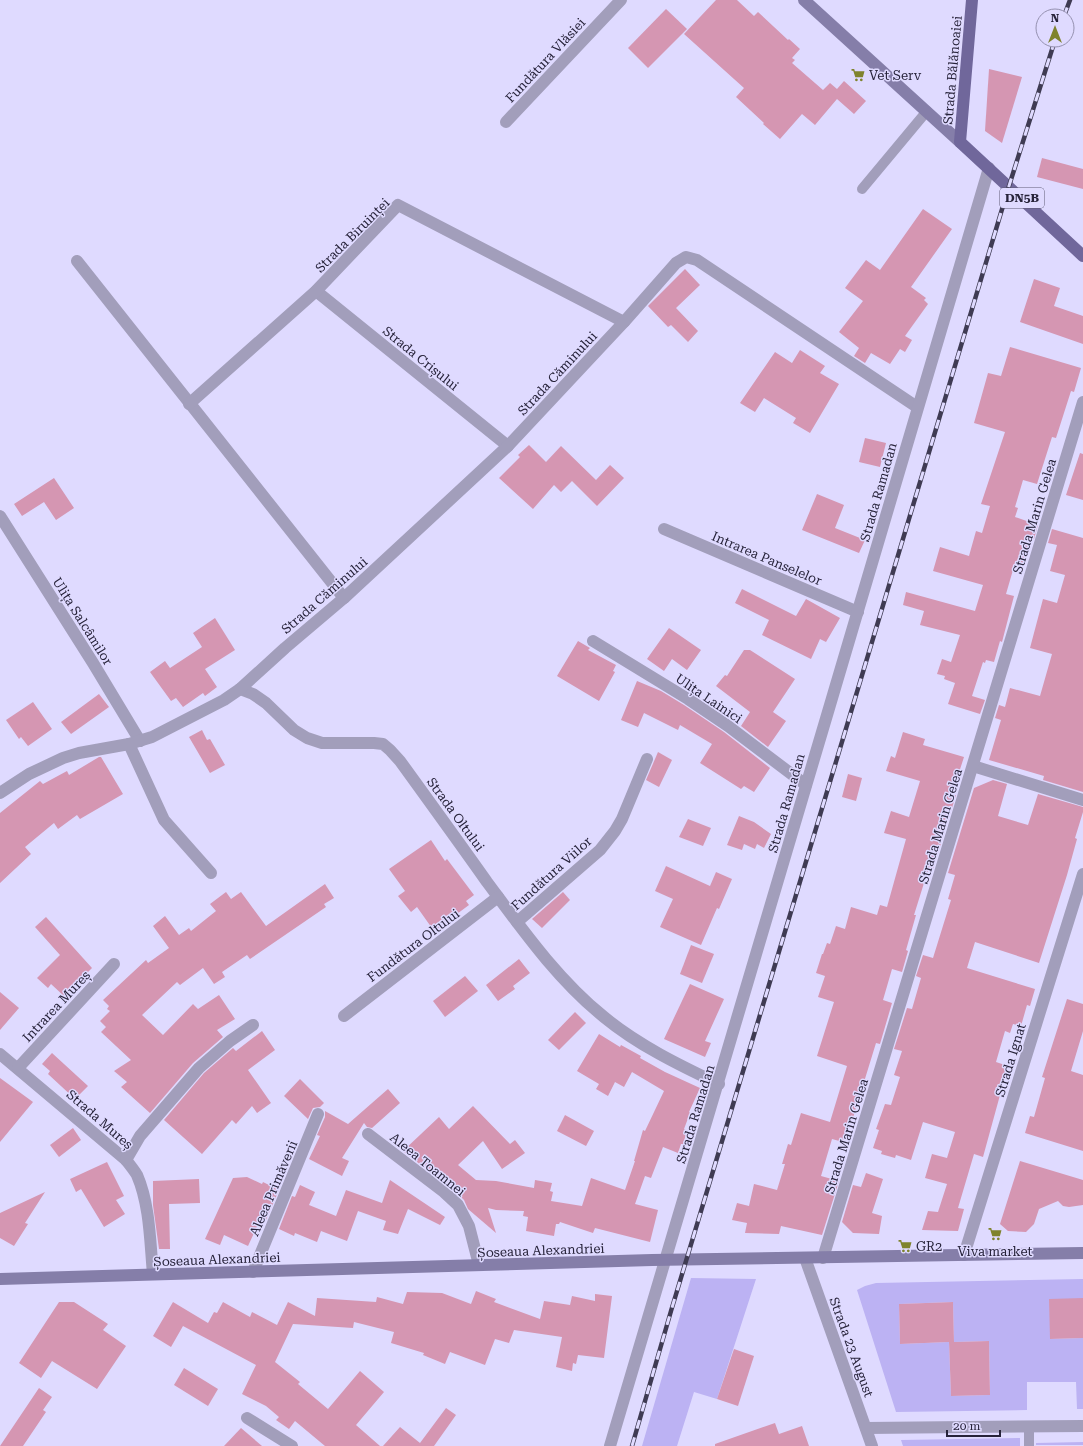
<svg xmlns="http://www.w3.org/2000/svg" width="1083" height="1446" viewBox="0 0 1083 1446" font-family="'Roboto Serif',serif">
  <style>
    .green { fill: #bcb2f3; fill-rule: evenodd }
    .building { fill: #d596b2 }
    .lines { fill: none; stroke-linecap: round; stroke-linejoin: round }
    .service { stroke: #a29ebb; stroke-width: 10 }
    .minor { stroke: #a29ebb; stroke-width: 12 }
    .tertiary { stroke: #a29ebb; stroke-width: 12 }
    .secondary { stroke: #857ea9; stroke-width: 12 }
    .primary { stroke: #70679b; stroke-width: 12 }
    .rail-casing { stroke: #3f3b53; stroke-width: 4.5 }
    .rail { stroke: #dfdaff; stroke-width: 3; stroke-dasharray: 9; stroke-linecap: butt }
    .labels { text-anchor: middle; stroke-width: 3; stroke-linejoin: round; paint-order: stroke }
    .shield { fill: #dfdaff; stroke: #5e5a75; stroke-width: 1 }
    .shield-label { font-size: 12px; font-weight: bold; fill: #27233a }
    .street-label { font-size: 13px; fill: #27233a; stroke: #dfdaff }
    .poi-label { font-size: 13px; fill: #27233a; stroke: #dfdaff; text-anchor: start }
  </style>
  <rect width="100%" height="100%" fill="#dfdaff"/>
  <!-- green -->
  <g class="green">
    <path d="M691,1278L756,1279L717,1399L694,1392L677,1446H642Z"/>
    <path d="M1083,1279V1298L1050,1339L1083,1338V1409H1077L1076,1382H1027V1410L896,1412L857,1290L865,1286L876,1283ZM953,1302L954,1342L989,1341L990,1395L951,1396L949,1342L900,1344L899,1304Z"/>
    <path d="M1020,1438V1446H903L901,1440Z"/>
    <path d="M1083,1442V1445H1036V1443Z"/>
  </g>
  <!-- building -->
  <g class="building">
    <path d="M716,0H737L754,16L758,12L788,40L789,39L800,49L792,58L795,60L792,63L823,90L830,83L837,89L844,81L866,101L854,114L837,99L815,125L802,114L780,139L763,124L764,123L736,97L744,88L684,34Z"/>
    <path d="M666,9L687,29L648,68L628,48Z"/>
    <path d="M989,69L1022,77L1002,143L985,131Z"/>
    <path d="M1042,158L1083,169V189L1037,177Z"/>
    <path d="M923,209L952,229L911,287L926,298L924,300L928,304L905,336L912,340L905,352L900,349L890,364L871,353L865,363L854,356L859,348L839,332L863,301L845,288L866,260L880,270Z"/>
    <path d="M685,269L700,285L676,308L698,331L688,342L671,325L668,327L648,306Z"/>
    <path d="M1034,279L1060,288L1054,306L1083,316V344L1020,322Z"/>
    <path d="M1010,347L1081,368L1074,392L1071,391L1056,438L1052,437L1037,484L1023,480L1015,507L1018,508L1015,517L1038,525L1034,539L1030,538L1022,565L1015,563L1006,594L1014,596L1002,642L1000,641L994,662L986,660L985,663L983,662L972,696L985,700L980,714L948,704L955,683L944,679L945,676L937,674L942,659L951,662L960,635L920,625L924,611L903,605L906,592L975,611L983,585L933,571L940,547L969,556L976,531L982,533L990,506L981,504L1005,432L974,423L988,373L1001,376Z"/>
    <path d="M800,350L825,366L820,373L839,384L810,433L793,423L796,418L764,398L755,412L740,403L775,352L792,363Z"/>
    <path d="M865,438L886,443L880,467L859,462Z"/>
    <path d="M529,445L546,462L561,446L596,480L610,465L624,478L597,506L572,481L561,492L554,485L533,509L499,478L520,457L518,455Z"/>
    <path d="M1080,453L1083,454V500L1066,495Z"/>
    <path d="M54,478L74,508L56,520L44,502L22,516L14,504Z"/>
    <path d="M817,494L844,505L835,528L865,540L859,553L802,530Z"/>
    <path d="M1052,529L1083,538V792L1043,780L1044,776L989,760L1001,720L995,718L999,705L1005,707L1010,688L1040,696L1052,654L1030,648L1043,599L1057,603L1065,575L1050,571L1057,545L1048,543Z"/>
    <path d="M742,589L796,616L806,599L840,618L826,642L820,639L811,659L762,635L769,620L735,603Z"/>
    <path d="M215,618L235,650L205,669L217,687L205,696L203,693L183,707L176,698L171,701L150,672L165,661L170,668L202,647L193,633Z"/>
    <path d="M669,628L701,650L687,670L672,659L664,671L647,659Z"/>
    <path d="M578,641L590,648L588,650L616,665L613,671L615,672L599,701L557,676Z"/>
    <path d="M744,650H750L795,679L773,712L786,721L768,747L741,726L750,712L716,686L725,675L727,676Z"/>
    <path d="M637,681L661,691L684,705L724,732L770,768L754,792L744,786L741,789L700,763L712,744L680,725L678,730L644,713L638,727L621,720Z"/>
    <path d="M99,694L109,707L71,734L61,722Z"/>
    <path d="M33,702L52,729L28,746L21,737L19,739L6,720Z"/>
    <path d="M202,730L207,740L210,739L225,765L210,773L189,737Z"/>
    <path d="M903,732L925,739L923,745L964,757L951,797L956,795L933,869L929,867L914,915H916L906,950L908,951L902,972L892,969L883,1000L892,1003L880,1044L876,1043L852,1121H850L843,1142L832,1139L821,1176L839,1181L822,1235L781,1226L779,1234L745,1233L747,1223L732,1220L737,1203L749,1206L754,1184L777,1190L785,1164H782L788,1144L791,1145L801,1113L830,1122L847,1066L817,1056L834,1002L818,997L825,976L816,973L822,954H823L827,943L830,944L836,926L845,929L851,907L877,915L880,905L887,907L906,839L884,833L891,811L909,817L920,781L886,771L891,756L895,758Z"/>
    <path d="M658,752L672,760L659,787L646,780Z"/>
    <path d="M99,757H101L123,794L80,819L77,815L58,829L54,823L25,847L31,854L0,883V813L40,781L43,784L67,771L69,775Z"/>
    <path d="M848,774L862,778L856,801L842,797Z"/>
    <path d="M993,780L1007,784L998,816L1028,825L1038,794L1083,807V812L1075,838L1077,839L1067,875L1039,963L975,942L967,968L1035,989L1030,1006L1027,1005L1021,1026L1013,1024L1010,1033L1005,1031L996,1062L1008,1066L983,1157L974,1154L958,1208L964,1209L958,1231L922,1230L928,1211L938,1212L947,1184L925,1178L932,1154L947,1158L955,1132L923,1122L911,1160L896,1155L895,1158L881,1154L882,1151L873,1148L879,1130L876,1129L885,1104L891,1105L900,1077L894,1075L902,1051L894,1049L907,1008L912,1009L921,978L916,976L923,955L933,958L951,900L948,899L955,875L948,873L974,788Z"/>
    <path d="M739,816L754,822L771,834L764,848L757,844L755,849L744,844L742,850L727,845Z"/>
    <path d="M688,819L711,828L703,846L679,837Z"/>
    <path d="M431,840L445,861L447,859L474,895L466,901L469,905L434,931L417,907L411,912L398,896L405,891L389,869Z"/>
    <path d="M666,866L710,886L716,872L732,879L719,909L717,908L701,945L660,927L673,899L655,891Z"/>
    <path d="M325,884L334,898L324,904L326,907L250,959L247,955L222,972L225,977L214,984L203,968L180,985L177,982L142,1015L163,1035L193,1004L198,1009L219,995L235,1019L217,1030L223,1037L193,1063L150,1113L121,1087L127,1082L114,1071L131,1060L101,1032L106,1027L100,1021L110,1011L107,1009L109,1006L103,1000L146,960L148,963L169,948L153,926L165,916L179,935L189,928L191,931L216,911L210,904L226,892L231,899L241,892L266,926Z"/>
    <path d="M563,892L570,900L542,928L532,919Z"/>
    <path d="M46,917L92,968L64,996L51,984L48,988L37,978L60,955L35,927Z"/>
    <path d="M691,945L714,954L702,983L680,974Z"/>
    <path d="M519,959L530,973L513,986L515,989L498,1001L486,985Z"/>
    <path d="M465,976L478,991L445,1017L433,1001Z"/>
    <path d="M690,984L724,999L705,1041L711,1043L705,1057L664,1039Z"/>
    <path d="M0,992L19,1008L0,1030Z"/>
    <path d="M1067,999L1083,1004V1031L1071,1071L1083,1075V1151L1025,1133L1030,1116L1034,1117L1045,1078L1042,1077Z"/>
    <path d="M575,1012L586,1023L559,1050L548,1040Z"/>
    <path d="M262,1031L275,1050L248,1070L271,1103L257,1113L252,1106L236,1124L232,1120L202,1154L164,1120L204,1073L233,1048L236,1051Z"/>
    <path d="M599,1034L620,1047L621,1045L641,1056L640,1058L665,1072L700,1088L689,1112L690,1113L684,1129L687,1131L683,1144H681L678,1153L663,1147L651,1178L645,1176L635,1204L658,1210L650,1242L595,1228L593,1233L560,1222L559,1224H556L554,1236L526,1231L528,1217L523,1216L524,1211L496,1210L488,1208L496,1233L468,1209L464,1200L446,1182L444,1183L403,1151L439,1117L449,1129L473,1106L510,1144L515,1140L525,1153L502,1169L483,1141L458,1165L476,1180L496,1181L534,1188L535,1180L552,1183L550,1191L553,1192L551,1201L582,1206L591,1178L625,1190L635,1161H634L643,1130L645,1131L664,1091L632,1072L624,1087L615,1082L608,1096L596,1089L599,1084L577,1071Z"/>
    <path d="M52,1053L88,1086L75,1099L48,1074L50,1071L42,1064Z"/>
    <path d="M0,1078L33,1102L0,1142Z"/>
    <path d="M300,1079L324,1103L320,1107L313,1108L308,1119L284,1096Z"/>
    <path d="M388,1089L400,1103L372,1128L367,1127L364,1123L342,1158L349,1161L342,1176L309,1159L320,1136L317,1135L325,1117V1111L348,1124Z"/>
    <path d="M565,1115L594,1131L586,1146L557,1131Z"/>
    <path d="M73,1128L81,1140L59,1157L50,1145Z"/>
    <path d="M1020,1161L1083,1180V1205L1069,1207L1063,1206L1058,1201L1039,1209L1034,1224L1026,1232L1008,1231L1000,1224Z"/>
    <path d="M107,1162L124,1196L116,1200L125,1214L104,1227L81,1189L76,1192L70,1179Z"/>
    <path d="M866,1173L883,1179L872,1213L882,1216L879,1234L853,1233L842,1222L853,1185L861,1187Z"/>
    <path d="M247,1177L262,1184L263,1182L279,1190L265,1222L260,1220L248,1246L224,1235L220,1245L205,1239L233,1178Z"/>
    <path d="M199,1179L200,1203L169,1204L170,1249H159L153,1205V1181Z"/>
    <path d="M390,1180L445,1217L440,1225L408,1209L398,1234L383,1230L386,1221L358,1211L347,1241L321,1231L317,1242L295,1233L294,1236L279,1229L292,1196L295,1197L300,1185L315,1192L309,1205L336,1216L346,1190L382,1203Z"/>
    <path d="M45,1192L25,1223L28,1224L14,1246L0,1238V1213Z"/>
    <path d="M476,1291L496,1299L494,1302L540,1319L544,1301L570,1305L572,1296L595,1301V1294L612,1296L604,1358L578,1355L576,1364L573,1363L572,1371L556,1367L562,1337L514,1330L509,1343L495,1339L485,1365L450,1352L445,1364L423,1355L424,1353L391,1343L394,1332L354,1322L353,1328L293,1324L275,1362L300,1382L298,1384L328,1409L360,1371L384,1392L356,1425L380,1446H325L295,1421L289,1429L276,1420L279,1417L266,1406L242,1394L256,1365L183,1326L171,1347L153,1336L173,1302L208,1323L214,1312L217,1313L223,1302L250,1317L252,1312L277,1325L288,1302L315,1316L317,1298L376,1302L377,1297L403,1304L407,1292L442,1293L471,1304Z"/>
    <path d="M1083,1298V1338L1050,1339L1049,1299Z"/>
    <path d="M59,1302H74L108,1324L103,1330L126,1346L97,1389L52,1361L41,1378L19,1363Z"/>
    <path d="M953,1302L954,1342L989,1341L990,1395L951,1396L949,1342L900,1344L899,1304Z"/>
    <path d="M734,1349L754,1356L738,1406L717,1399Z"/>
    <path d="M184,1368L218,1389L208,1406L174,1385Z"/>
    <path d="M39,1388L52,1397L43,1410L46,1412L23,1446H0Z"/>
    <path d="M446,1408L456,1415L434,1446H383L400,1427L420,1443Z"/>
    <path d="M775,1423L779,1434L802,1426L809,1446H715V1444Z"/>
    <path d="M241,1428L262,1446H224Z"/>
  </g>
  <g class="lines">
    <!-- service -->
    <g class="service">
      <path d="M862,189L927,111"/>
      <path d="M1029,1427V1446"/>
    </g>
    <!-- minor -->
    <g class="minor">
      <path d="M506,122L621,0"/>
      <path d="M77,261L344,598"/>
      <path d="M316,291L508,446"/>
      <path d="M189,404L316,291L398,205L624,322"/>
      <path d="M0,516L93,663L140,741"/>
      <path d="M664,529L858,612"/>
      <path d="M593,641L688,699L728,726L806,785"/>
      <path d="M240,689L253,694L266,703L294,730L307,738L322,743H374L383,744L390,750L400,761C429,801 458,841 487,882C522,929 557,979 604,1017C638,1045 679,1065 719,1084"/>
      <path d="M129,744L164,820L211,873"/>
      <path d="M973,766L1083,800"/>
      <path d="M0,793L29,774L63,758L79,753L129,744L152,737L224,700L240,689L285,648L344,598L508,446L624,322L676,263L686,257L697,260L917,407"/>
      <path d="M517,922L600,850L615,831L622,819L647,759"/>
      <path d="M344,1016L498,897"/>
      <path d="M0,1054L126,1160C130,1165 134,1170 137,1175C150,1205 150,1242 153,1274"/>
      <path d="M18,1068L114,964"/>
      <path d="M368,1134L444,1192L458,1205L469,1226L479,1265"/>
      <path d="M126,1160L140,1136L199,1068L230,1041L253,1025"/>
      <path d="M964,1255L1083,874"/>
      <path d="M823,1258L1083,402"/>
      <path d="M253,1272L318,1114"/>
      <path d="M247,1418L292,1446"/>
      <path d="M866,1428L1083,1426"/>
    </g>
    <!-- tertiary -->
    <g class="tertiary">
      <path d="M805,1258L872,1446"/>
      <path d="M610,1446C738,1020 862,594 989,168"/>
    </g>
    <!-- secondary -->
    <g class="secondary">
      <path d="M804,0L960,142"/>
      <path d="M0,1279L652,1260L1083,1253"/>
    </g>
    <!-- primary -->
    <path class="primary" d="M972,0L960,142L1083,256"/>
    <!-- rail casing -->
    <g class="rail-casing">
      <g id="rail">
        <path d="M1064,16L1070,0"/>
        <path d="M632,1446L671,1311L1009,186L1055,40"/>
      </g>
    </g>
    <!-- rail -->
    <use href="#rail" class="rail"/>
  </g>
  <!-- icons -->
  <defs>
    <g id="supermarket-bare" transform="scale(1.08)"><path d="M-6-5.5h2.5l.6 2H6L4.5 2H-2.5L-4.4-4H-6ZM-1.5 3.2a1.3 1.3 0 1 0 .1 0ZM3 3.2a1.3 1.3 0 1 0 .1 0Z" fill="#7f832d" stroke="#dfdaff" stroke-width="2.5" paint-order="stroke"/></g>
  </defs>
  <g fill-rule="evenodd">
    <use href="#supermarket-bare" x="858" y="75"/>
    <use href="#supermarket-bare" x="995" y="1234"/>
    <use href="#supermarket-bare" x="905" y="1246"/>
  </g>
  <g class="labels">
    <!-- shield labels -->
    <rect class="shield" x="1000" y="188" width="44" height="20" rx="3"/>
    <g class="shield-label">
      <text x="1022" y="202">DN5B</text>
    </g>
    <!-- street labels -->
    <g class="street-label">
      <text transform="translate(545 60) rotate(-47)" y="5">Fundătura Vlăsiei</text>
      <text transform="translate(952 70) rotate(-85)" y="5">Strada Bălănoaiei</text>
      <text transform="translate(352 235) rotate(-45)" y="5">Strada Biruinței</text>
      <text transform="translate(421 358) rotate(39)" y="5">Strada Crișului</text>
      <text transform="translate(557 373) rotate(-47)" y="5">Strada Căminului</text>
      <text transform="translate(878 492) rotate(-74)" y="5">Strada Ramadan</text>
      <text transform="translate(1034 516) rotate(-73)" y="5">Strada Marin Gelea</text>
      <text transform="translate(767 558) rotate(23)" y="5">Intrarea Panselelor</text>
      <text transform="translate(324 595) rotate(-41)" y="5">Strada Căminului</text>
      <text transform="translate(83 621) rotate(58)" y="5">Ulița Salcâmilor</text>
      <text transform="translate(709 698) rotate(34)" y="5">Ulița Lainici</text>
      <text transform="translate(786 803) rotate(-74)" y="5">Strada Ramadan</text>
      <text transform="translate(456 814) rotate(54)" y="5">Strada Oltului</text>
      <text transform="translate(940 826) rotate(-73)" y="5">Strada Marin Gelea</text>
      <text transform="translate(551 873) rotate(-42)" y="5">Fundătura Viilor</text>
      <text transform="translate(413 945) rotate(-37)" y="5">Fundătura Oltului</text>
      <text transform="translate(56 1006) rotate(-47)" y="5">Intrarea Mureș</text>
      <text transform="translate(1010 1060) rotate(-73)" y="5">Strada Ignat</text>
      <text transform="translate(695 1114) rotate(-73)" y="5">Strada Ramadan</text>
      <text transform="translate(100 1119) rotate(41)" y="5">Strada Mureș</text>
      <text transform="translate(846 1136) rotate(-73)" y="5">Strada Marin Gelea</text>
      <text transform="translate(428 1164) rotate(39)" y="5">Aleea Toamnei</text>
      <text transform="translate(273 1188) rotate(-67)" y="5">Aleea Primăverii</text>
      <text transform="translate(541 1250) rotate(-2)" y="5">Șoseaua Alexandriei</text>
      <text transform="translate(217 1259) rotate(-2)" y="5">Șoseaua Alexandriei</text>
      <text transform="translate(852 1347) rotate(70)" y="5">Strada 23 August</text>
    </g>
    <!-- poi labels -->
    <g class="poi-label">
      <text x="869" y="80">Vet Serv</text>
      <text x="916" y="1251">GR2</text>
      <text x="995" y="1256" text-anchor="middle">Viva market</text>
    </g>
  </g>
  <!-- north arrow -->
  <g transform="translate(1055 28)"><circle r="19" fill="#dfdaff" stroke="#9591b0"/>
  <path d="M0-3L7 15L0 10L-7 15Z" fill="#7f832d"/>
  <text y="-6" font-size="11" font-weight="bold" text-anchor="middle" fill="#27233a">N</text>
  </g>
  <!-- scale -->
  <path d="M947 1430v6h53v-6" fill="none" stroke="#27233a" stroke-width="2"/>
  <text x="953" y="1430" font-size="12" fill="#27233a" stroke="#dfdaff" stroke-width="3" paint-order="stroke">20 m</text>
</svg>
